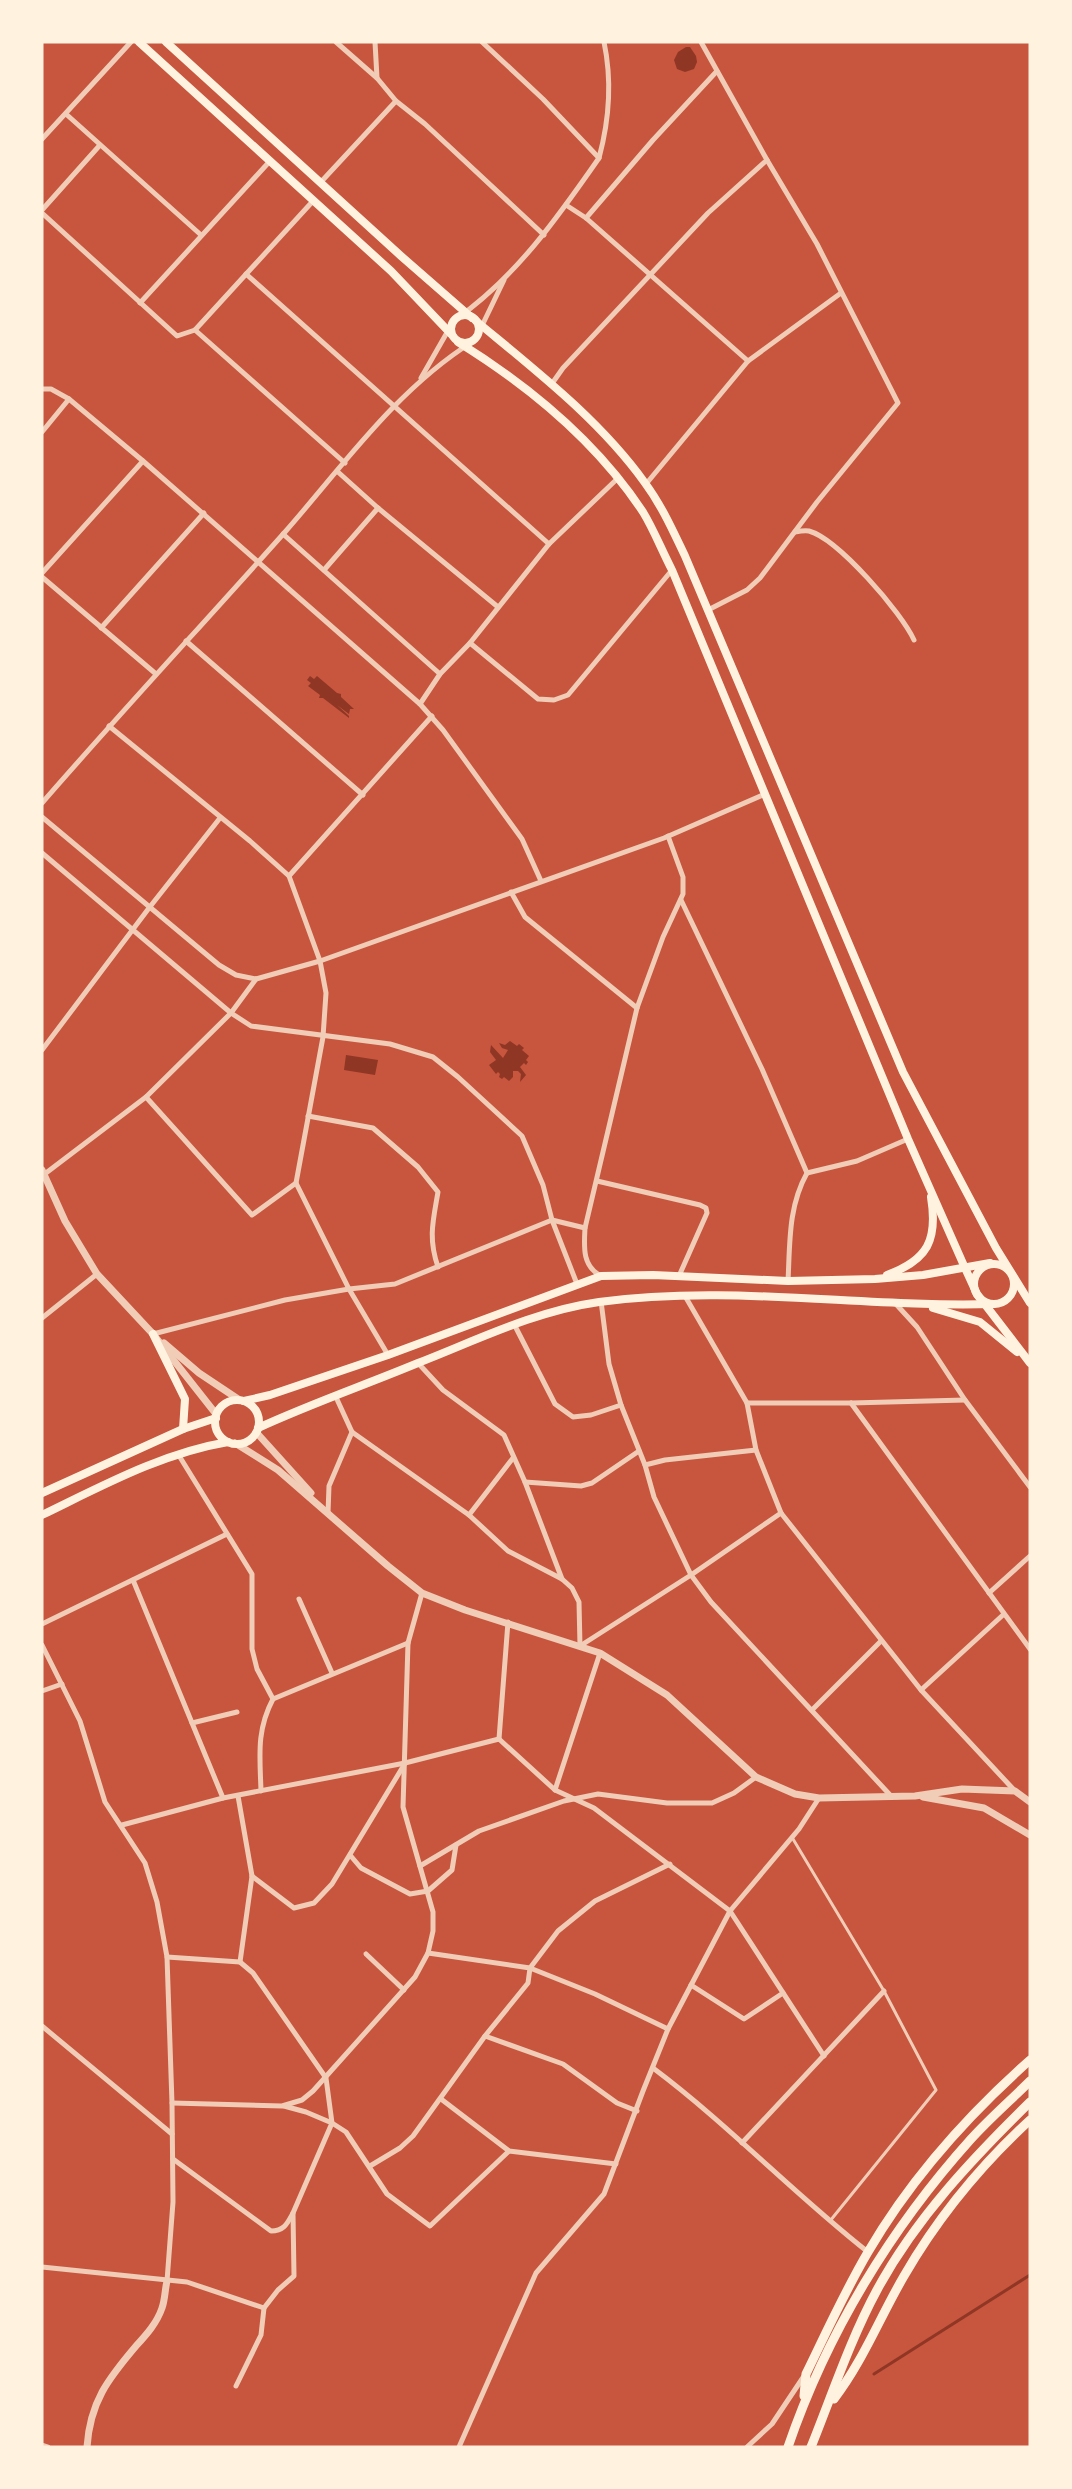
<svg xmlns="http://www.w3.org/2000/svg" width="1072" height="2489" viewBox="0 0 1072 2489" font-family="Overpass,sans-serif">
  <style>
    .water { fill: #8f3625 }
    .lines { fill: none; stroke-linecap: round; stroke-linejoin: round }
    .stream { stroke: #8f3625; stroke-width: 3 }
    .service { stroke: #f1ccb7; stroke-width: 3 }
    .minor { stroke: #f1ccb7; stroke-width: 5 }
    .tertiary { stroke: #f1ccb7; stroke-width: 7 }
    .secondary { stroke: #fff3e0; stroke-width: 8 }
    .trunk { stroke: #fff3e0; stroke-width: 9 }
  </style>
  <rect width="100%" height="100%" fill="#c8553d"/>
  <!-- water -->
  <g class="water">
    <path d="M686,47H690L696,56L697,62L694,69L685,72L677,69L674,60L678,52Z"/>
    <path d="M310,676L314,679L317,676L337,693L341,694V697L354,709H350L349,714L337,705L349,716V718L323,698H319L320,695L308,686L311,683L307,680Z"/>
    <path d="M510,1041L517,1046L519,1044L524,1048L522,1050L529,1056L526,1060L528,1062L526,1065L524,1063L520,1067L526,1075L520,1082L521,1074L518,1071H513V1077L509,1081L504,1077L502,1079L499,1077L500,1074L498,1072L496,1074L489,1065L496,1060L490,1052L491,1045L503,1058L508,1050L502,1048L499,1043L505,1045Z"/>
    <path d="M346,1055L378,1060L375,1075L344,1070Z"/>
  </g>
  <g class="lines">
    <!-- stream -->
    <path class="stream" d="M874,2374L1030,2275"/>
    <!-- service -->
    <path class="service" d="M793,1839L884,1991L936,2090L830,2221"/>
    <!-- minor -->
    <g class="minor">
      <path d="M336,42L377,78L396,101L425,124L544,235"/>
      <path d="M375,42L377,78"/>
      <path d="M701,42L767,160L817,244L898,403L817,502L760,578L747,590L708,610"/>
      <path d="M66,114L201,235"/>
      <path d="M42,139L131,42"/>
      <path d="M599,158C609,121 612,80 604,42"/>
      <path d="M320,183L396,101"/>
      <path d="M566,205L586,218L748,361"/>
      <path d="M42,210L100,145"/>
      <path d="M42,213L177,336L195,330L313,201"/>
      <path d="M586,218L653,140L717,71"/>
      <path d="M246,274L549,544"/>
      <path d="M140,303L270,161"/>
      <path d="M456,319C516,277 558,217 599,158L543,99L482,42"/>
      <path d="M195,330L345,463"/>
      <path d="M478,334L504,280"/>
      <path d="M421,378L453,322"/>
      <path d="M551,385L563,368L708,213L767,160"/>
      <path d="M42,389H51L69,399L143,461L420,704L443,730L522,839L541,881"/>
      <path d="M42,432L69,399"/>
      <path d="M338,472L378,508L498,607"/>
      <path d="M646,484L748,361L841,293"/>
      <path d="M795,532C800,531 805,530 809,531C838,539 902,613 914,640"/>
      <path d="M283,534L440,674"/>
      <path d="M324,570L378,508"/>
      <path d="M42,573L143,461"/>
      <path d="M42,577L156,674"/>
      <path d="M101,628L204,513"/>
      <path d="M186,641L363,795"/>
      <path d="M470,643L538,699L554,700L568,695L672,570"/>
      <path d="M420,704L440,674L470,643L549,544L617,479"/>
      <path d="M109,726L250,841L289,876L320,961L326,993L323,1037L296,1183L349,1289L388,1355"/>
      <path d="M42,803C122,711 204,623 285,532C343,466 396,390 472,342"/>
      <path d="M42,817L219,965L236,975L256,979L320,961L664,838L765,794"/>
      <path d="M42,853L231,1013L251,1026L390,1044L433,1057L458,1077L522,1136L543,1185L552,1220L577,1284"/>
      <path d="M289,876L432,716"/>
      <path d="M511,892L525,917L637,1008"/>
      <path d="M681,900L762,1069L807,1173C788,1207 790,1244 788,1281"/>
      <path d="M42,1050L149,908L220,818"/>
      <path d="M146,1097L252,1215L296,1183"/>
      <path d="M308,1116L373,1128L418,1167L438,1192C433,1221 428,1238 438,1267"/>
      <path d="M807,1173L857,1161L908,1139"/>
      <path d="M42,1176L146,1097L231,1013L256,979"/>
      <path d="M597,1181L700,1205L706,1208L707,1213L679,1276"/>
      <path d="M601,1276C582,1266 584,1247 585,1228L637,1008L663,937L683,894V877L668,836"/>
      <path d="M685,1296L747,1403L756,1450L781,1513L921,1690L1015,1791"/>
      <path d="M601,1301L609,1364L621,1405L645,1465L654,1497L691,1575L711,1602L891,1796"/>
      <path d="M895,1303L917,1327L965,1400L1030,1487"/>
      <path d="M42,1318L97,1274"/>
      <path d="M514,1324L555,1404L573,1417L591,1415L621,1405"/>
      <path d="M153,1334L285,1300L349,1289L395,1284L552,1220L585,1228"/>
      <path d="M418,1363L443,1390L504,1435L525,1482L562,1579"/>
      <path d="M335,1395L352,1432L469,1515L508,1551L562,1579L572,1588L579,1602L580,1646"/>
      <path d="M747,1403H851L965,1400"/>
      <path d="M851,1403L1030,1649"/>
      <path d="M178,1454L252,1574V1649L257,1669L273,1699C256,1731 260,1757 261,1791"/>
      <path d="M645,1465L665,1460L756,1450"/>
      <path d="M525,1482L581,1486L592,1483L639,1451"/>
      <path d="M328,1513L329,1486L352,1432"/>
      <path d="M469,1515L513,1458"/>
      <path d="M133,1580L223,1798"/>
      <path d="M989,1593L1030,1556"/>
      <path d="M299,1599L332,1673"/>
      <path d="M42,1624L227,1534"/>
      <path d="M42,1645L80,1721L105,1802L145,1863L157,1902L167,1957L172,2103L173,2202L167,2281"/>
      <path d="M580,1646L691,1575L781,1513"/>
      <path d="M921,1690L1004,1614"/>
      <path d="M42,1691L62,1684"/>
      <path d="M273,1699L408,1643"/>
      <path d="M813,1709L881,1641"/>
      <path d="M192,1723L237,1712"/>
      <path d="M499,1739L555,1790L594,1808L730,1911L824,2056"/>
      <path d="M499,1739L508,1622"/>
      <path d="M555,1790L600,1653"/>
      <path d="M122,1825L223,1798L405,1763L499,1739"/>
      <path d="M350,1855L361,1868L410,1894L428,1891L452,1870L456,1845"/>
      <path d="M420,1866L479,1831L564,1801L598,1794L667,1803H712L734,1793L756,1777"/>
      <path d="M252,1876L294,1908L314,1903L332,1884L404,1765"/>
      <path d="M428,1953L530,1968L595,1994L668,2029"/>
      <path d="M366,1954L404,1990"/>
      <path d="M167,1957L240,1962L252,1876L238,1796"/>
      <path d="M240,1962L253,1973L326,2078L332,2123L346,2132L387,2194L430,2226L509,2151"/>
      <path d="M691,1985L744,2019L783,1993"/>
      <path d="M42,2026L172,2134"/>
      <path d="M485,2036L563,2064L617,2103L637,2111"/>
      <path d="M653,2068C729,2125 794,2194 868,2252"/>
      <path d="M441,2099L509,2151L616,2164"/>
      <path d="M172,2103L282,2106L302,2100L313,2091L415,1977L428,1953L433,1931V1912L403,1807L408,1643L422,1593"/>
      <path d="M742,2143L884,1991"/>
      <path d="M173,2159L271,2231C284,2231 287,2224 293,2213L332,2123L306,2112L284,2106"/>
      <path d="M370,2166L400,2148L413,2136L485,2036L528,1983L530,1968L558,1931L595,1901L670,1864"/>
      <path d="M42,2267L187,2282L264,2308L278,2290L294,2276L293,2213"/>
      <path d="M236,2386L261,2335L264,2308"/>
      <path d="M42,2445L48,2447"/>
      <path d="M459,2447L536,2273L604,2194L643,2091L668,2029L730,1911L799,1829L819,1798"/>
      <path d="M747,2447L772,2424L804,2376"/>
    </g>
    <!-- tertiary -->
    <g class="tertiary">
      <path d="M42,1170L65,1221L97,1274L153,1334L216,1414"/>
      <path d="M164,1343L199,1373L238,1399"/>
      <path d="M256,1432L311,1493"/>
      <path d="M235,1443L278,1470L388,1566L422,1593L465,1610L600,1653L667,1695L756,1777L795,1794L819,1798L915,1796L962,1789L1015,1791L1030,1802"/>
      <path d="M923,1797L984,1808L1030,1835"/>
      <path d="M87,2447C90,2402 108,2379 136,2346C146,2335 157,2323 162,2308C165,2300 165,2289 167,2281"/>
    </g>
    <!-- secondary -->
    <g class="secondary">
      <path d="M139,42L391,271L452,335"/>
      <path d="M166,42L401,256L472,318"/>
      <circle cx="465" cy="329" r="14"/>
      <path d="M476,321C535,370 600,420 645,483C662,506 673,531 685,556L903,1072L996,1248L1030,1303"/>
      <path d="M458,342C529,386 596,441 643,512C654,530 662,551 672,570L908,1139L965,1268L977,1294L1030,1363"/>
      <circle cx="994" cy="1284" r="20"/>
      <path d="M887,1275C928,1260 938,1240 931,1197"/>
      <path d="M933,1308L980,1322L1017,1352"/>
      <path d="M153,1334L185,1399L183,1429"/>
      <circle cx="237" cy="1422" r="22"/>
      <path d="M244,1401L270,1395L388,1355L601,1276L653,1275L788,1281L875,1279L923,1275L990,1263"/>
      <path d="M258,1428C310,1404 365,1385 418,1363C477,1340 535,1311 599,1302C730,1284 863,1308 994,1304"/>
      <path d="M42,1493L183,1429L216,1418"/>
      <path d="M42,1515C102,1486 162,1453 228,1442"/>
    </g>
    <!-- trunk -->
    <g class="trunk">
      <path d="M804,2396L806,2374C826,2333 845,2291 868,2252C910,2180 968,2115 1030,2060"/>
      <path d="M834,2399C863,2361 880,2317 904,2276C937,2219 981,2165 1030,2120"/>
      <path d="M788,2447C827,2333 891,2228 971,2139C990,2118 1011,2100 1030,2081"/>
      <path d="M811,2447C832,2395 850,2340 877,2290C916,2218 972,2159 1030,2102"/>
    </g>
  </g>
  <!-- border -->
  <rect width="1072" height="2489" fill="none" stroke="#fff3e0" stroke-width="87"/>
</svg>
